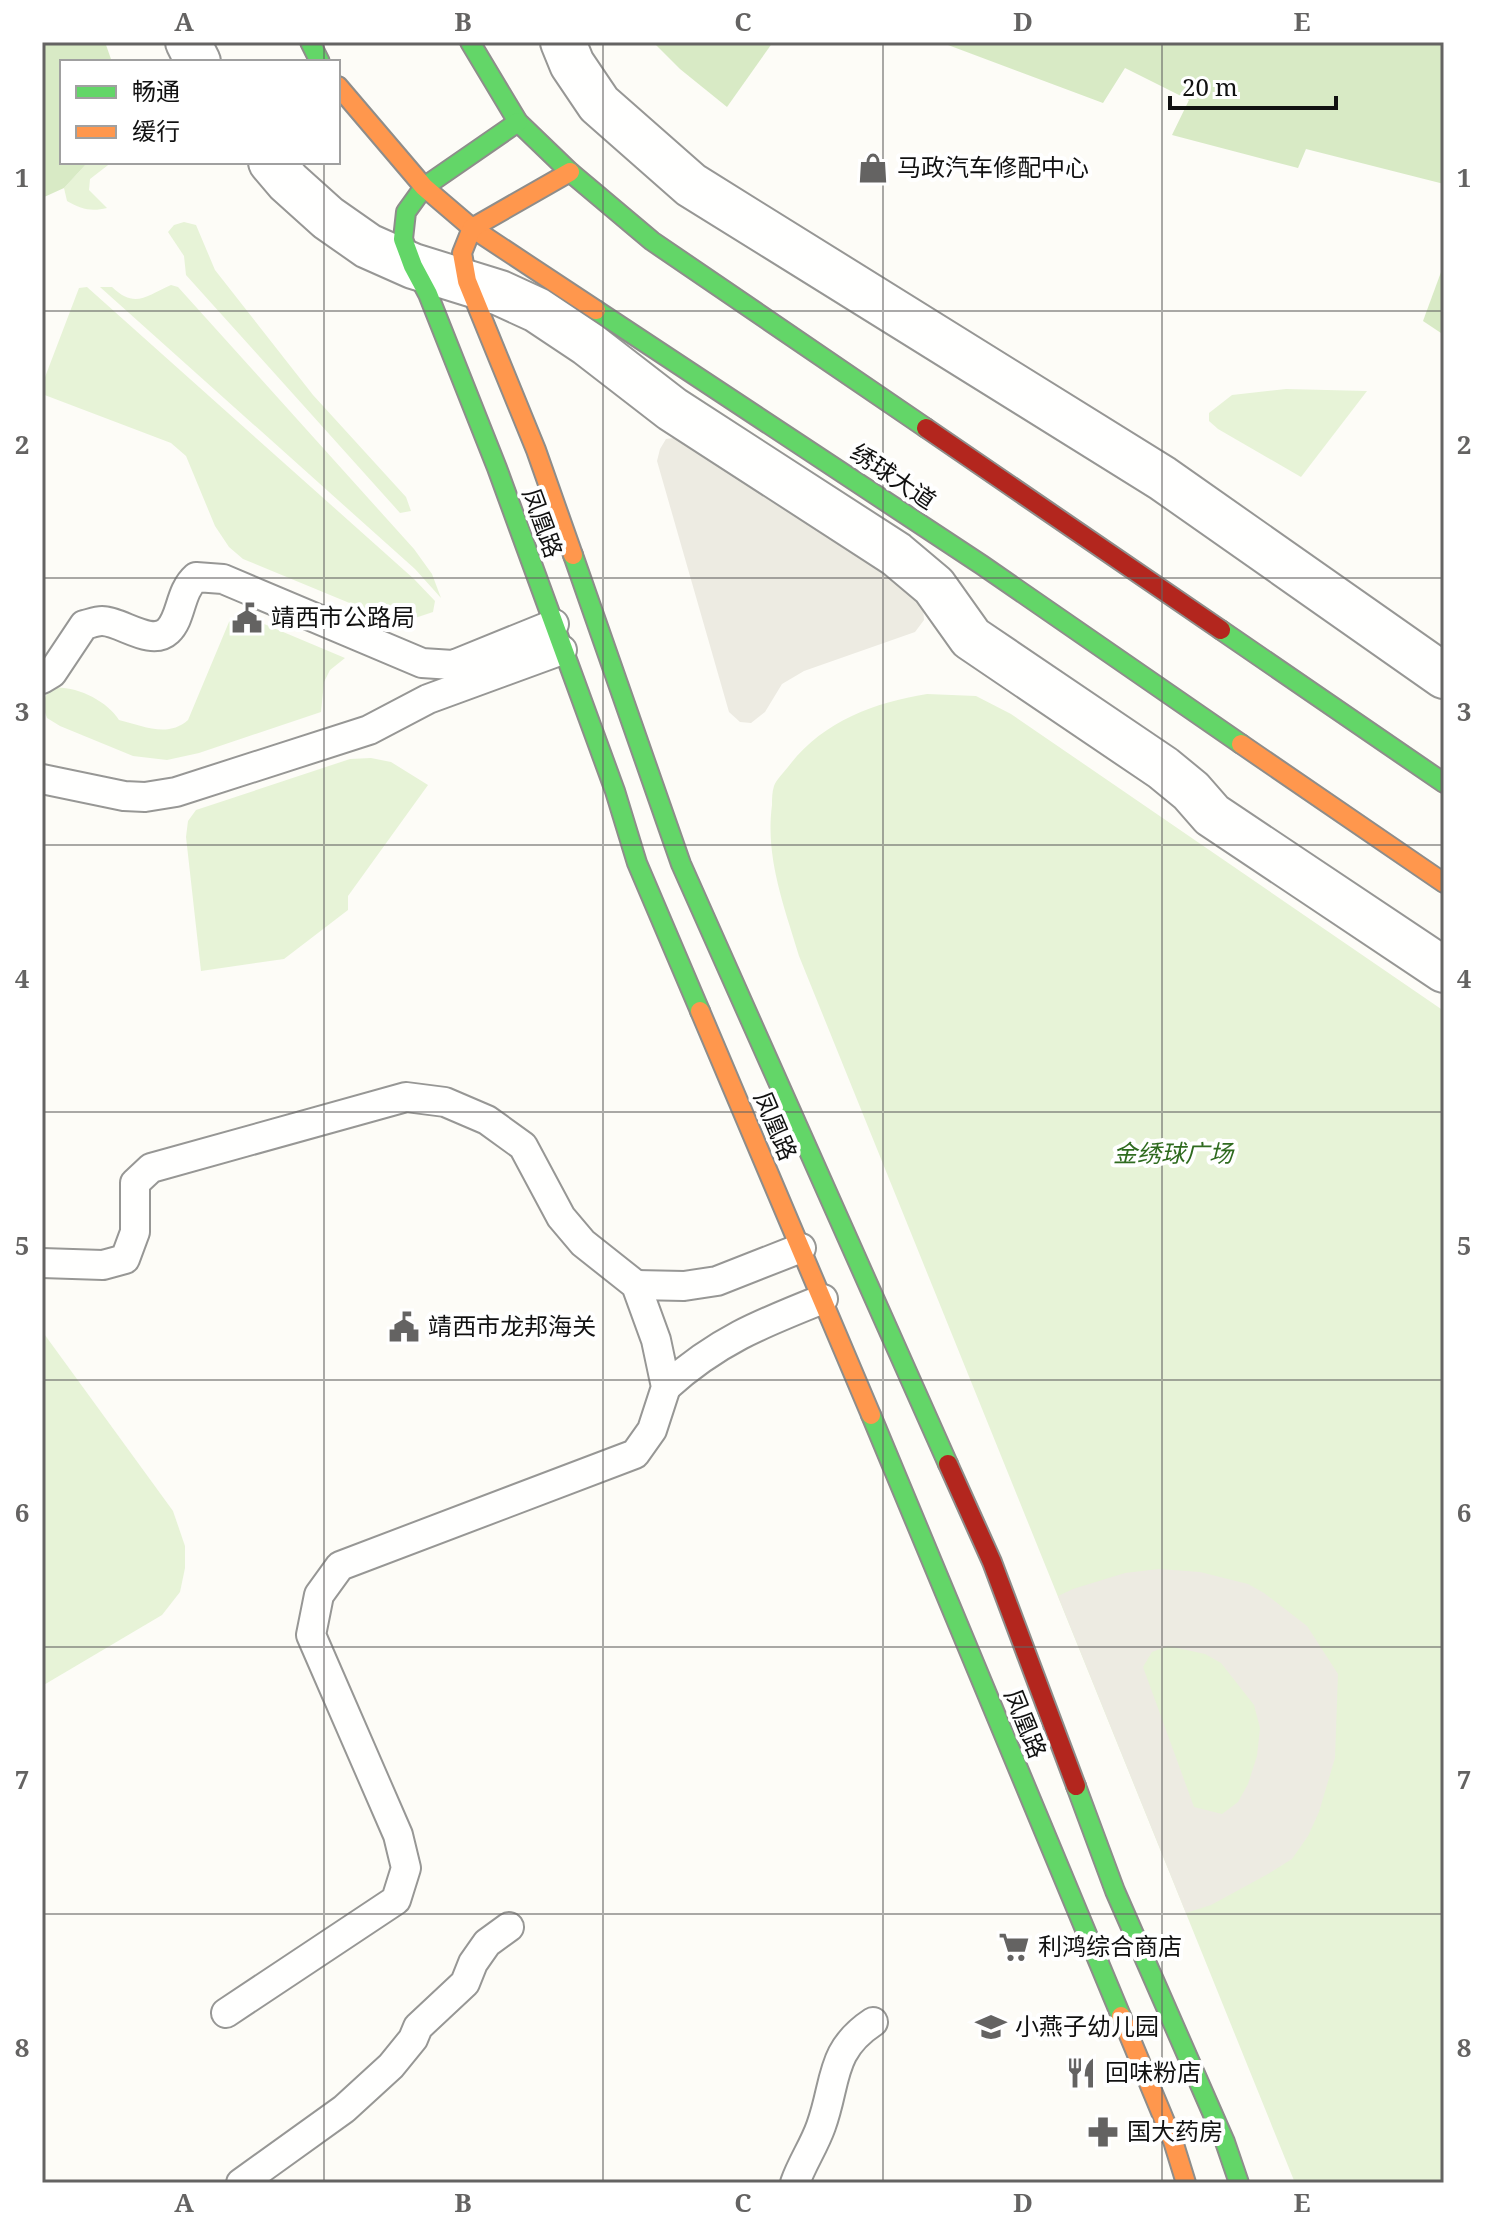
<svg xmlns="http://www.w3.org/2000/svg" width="1486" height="2225" viewBox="0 0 1486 2225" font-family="'Noto Serif','Noto Sans SC',serif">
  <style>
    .green { fill: #e7f3d7 }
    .forest { fill: #d8eac5 }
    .plaza { fill: #edebe2; fill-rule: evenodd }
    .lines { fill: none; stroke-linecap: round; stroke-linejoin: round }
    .lane-casing { stroke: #979795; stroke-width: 32 }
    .street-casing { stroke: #979795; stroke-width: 48 }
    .fast-casing { stroke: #8e8d8b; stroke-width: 22 }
    .slow-casing { stroke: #8e8d8b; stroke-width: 22 }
    .jam-casing { stroke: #8e8d8b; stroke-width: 22 }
    .lane { stroke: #fffffe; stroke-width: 28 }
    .street { stroke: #fffffe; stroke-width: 44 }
    .fast { stroke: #63d668; stroke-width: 18 }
    .slow { stroke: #ff974d; stroke-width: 18 }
    .jam { stroke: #b3261e; stroke-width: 18 }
    .grid { fill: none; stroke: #646362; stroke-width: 2; stroke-opacity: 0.55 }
    .labels { text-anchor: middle; stroke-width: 8; stroke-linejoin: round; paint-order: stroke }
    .poi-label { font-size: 24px; fill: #111; stroke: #fff; text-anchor: start }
    .street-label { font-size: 24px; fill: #111; stroke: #fff }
    .park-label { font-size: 24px; font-style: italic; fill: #2f6b1f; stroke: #fff }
    .neatline { fill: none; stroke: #646362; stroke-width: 3 }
    .grid-label { font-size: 26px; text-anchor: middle; font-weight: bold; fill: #646362 }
  </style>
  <rect width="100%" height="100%" fill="#fdfcf7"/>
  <!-- green -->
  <g class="green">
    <path d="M88,162H112L90,179L89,190L107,208C91,212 81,209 67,201L64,188Z"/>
    <path d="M184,222L196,225L215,270L313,395L406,497L411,511L400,513L392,504L186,275L184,256L168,232L174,225Z"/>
    <path d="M171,285L178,287L414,549L432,574L441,598L415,569L100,287H112C135,309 146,296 171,285Z"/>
    <path d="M87,287L414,579L435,601L433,612L406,621H393L243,559L229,547L215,526L186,456L171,443L42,394V385L79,288Z"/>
    <path d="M1286,389L1367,391L1301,477L1218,429L1209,421V413L1232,395Z"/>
    <path d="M236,616H245L345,658L330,670L324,682L321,712L199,753L167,760L133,756L60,726L47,718L42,704L50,688C73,684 107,700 119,720C143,726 168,738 188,720L229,622Z"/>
    <path d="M927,694L976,696L1011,714L1444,1011V2183H1295L799,956C784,906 765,857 772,805C772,799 772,792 774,786C776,780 784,772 788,767C823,721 873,703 927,694Z"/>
    <path d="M371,758L391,762L428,785L348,896V910L284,959L201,971L186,837L188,821L196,810L350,759Z"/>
    <path d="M42,1331L173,1511L185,1546V1568L180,1592L162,1615L42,1686Z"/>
  </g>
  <!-- forest -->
  <g class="forest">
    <path d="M42,42H105L112,62H62V162H88L64,188L42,198Z"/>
    <path d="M653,42H773L727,107L680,69Z"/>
    <path d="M940,42H1444V184L1306,149L1298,168L1172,135L1189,100L1125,68L1103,103Z"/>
    <path d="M1444,264V335L1423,321Z"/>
  </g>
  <!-- plaza -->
  <g class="plaza">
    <path d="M681,437L911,588L923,606L924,620L915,632L804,671L782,684L765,712L751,723L740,722L729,712L657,461L660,449L666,439Z"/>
    <path d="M1159,1569L1200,1572L1248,1584L1264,1593L1307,1626L1338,1674L1335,1758L1319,1812L1308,1836L1292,1859L1268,1874L1211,1905L1186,1913L1058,1596L1073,1589L1125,1573ZM1168,1646L1205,1654L1221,1663L1254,1705L1260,1728L1257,1756L1248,1784L1238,1802L1222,1814L1194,1807L1143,1667L1152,1652Z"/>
  </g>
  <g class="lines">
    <!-- lane casing -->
    <g class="lane-casing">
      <g id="lane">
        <path d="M42,679L52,673L84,625C89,624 96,621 102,621C121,621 151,647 168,631C182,618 179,592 196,577L223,579L422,663L453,665L554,624"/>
        <path d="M42,779L124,796L145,797L176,792L369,730L428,699L562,650"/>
        <path d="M42,1263L103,1265L125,1259L135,1232V1183L151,1168L406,1097L445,1102L487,1120L523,1146L561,1217L583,1243L636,1285L656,1340L666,1387L652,1430L635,1454L340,1566L319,1595L311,1635L398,1835L406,1868L396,1900L226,2013"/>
        <path d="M636,1285L684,1286L717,1281L801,1248"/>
        <path d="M666,1387C717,1341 760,1324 823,1299"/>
        <path d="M241,2183L344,2109L391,2066L413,2039L418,2027L465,1983L473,1963L487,1943L509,1927"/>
        <path d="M795,2183C802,2163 814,2146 821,2126C837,2082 829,2051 873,2022"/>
      </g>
    </g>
    <!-- street casing -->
    <g class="street-casing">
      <g id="street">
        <path d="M188,42L198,62"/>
        <path d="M563,42L572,64L599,104L691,185L1162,478L1444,676"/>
        <path d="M271,162L288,182L328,218L368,246L413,266L500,293L537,310L588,344L672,409L896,554L934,586L971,638L1163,768L1191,791L1212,815L1444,970"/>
      </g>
    </g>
    <!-- fast casing -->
    <g class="fast-casing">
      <g id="fast">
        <path d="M310,42L320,62"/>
        <path d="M470,42L518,122L570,172L652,241L926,428"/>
        <path d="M518,122L424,187L406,212L403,239L413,266L428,294L497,468L615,791L637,863L700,1011"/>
        <path d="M596,310L982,565L1241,744"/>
        <path d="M573,555L681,864L948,1464"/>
        <path d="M1221,630L1444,783"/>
        <path d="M871,1415L1121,2016"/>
        <path d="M1076,1786L1115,1891L1225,2142L1239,2183"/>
      </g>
    </g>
    <!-- slow casing -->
    <g class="slow-casing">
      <g id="slow">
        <path d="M338,86L424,187L472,228L596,310"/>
        <path d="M570,172L472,228L462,253L467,281L536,450L573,555"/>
        <path d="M1241,744L1444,883"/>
        <path d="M700,1011L871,1415"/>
        <path d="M1121,2016L1173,2141L1186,2183"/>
      </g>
    </g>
    <!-- jam casing -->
    <g class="jam-casing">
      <g id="jam">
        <path d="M926,428L1221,630"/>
        <path d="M948,1464L992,1562L1076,1786"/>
      </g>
    </g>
    <!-- lane -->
    <use href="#lane" class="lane"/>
    <!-- street -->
    <use href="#street" class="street"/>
    <!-- fast -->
    <use href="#fast" class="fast"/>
    <!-- slow -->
    <use href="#slow" class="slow"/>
    <!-- jam -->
    <use href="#jam" class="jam"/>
  </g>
  <!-- grid -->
  <path class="grid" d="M324,42V62M603,42V2183M883,42V2183M1162,42V2183M324,162V2183M42,311H1444M42,578H1444M42,845H1444M42,1112H1444M42,1380H1444M42,1647H1444M42,1914H1444"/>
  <!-- icons -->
  <defs>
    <g id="shop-bare" transform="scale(2.4)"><path d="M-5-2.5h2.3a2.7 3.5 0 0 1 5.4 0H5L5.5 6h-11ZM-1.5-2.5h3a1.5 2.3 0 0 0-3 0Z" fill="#646362" stroke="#fff" stroke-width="2.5" paint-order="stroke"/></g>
    <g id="civic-bare" transform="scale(2.4)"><path d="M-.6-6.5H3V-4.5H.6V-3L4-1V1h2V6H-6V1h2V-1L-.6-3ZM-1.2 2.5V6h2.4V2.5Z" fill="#646362" stroke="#fff" stroke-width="2.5" paint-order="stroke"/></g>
    <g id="supermarket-bare" transform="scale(2.4)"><path d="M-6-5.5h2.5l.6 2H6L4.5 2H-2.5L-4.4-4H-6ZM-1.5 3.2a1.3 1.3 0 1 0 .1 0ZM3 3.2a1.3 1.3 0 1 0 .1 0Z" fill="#646362" stroke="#fff" stroke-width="2.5" paint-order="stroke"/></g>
    <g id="school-bare" transform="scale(2.4)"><path d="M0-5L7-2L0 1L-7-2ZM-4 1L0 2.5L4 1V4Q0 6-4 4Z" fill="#646362" stroke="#fff" stroke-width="2.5" paint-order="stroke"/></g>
    <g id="restaurant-bare" transform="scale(2.4)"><path d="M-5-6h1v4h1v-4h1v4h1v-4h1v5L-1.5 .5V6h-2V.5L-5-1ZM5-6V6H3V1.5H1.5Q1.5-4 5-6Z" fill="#646362" stroke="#fff" stroke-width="2.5" paint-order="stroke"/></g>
    <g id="pharmacy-bare" transform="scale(2.4)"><path d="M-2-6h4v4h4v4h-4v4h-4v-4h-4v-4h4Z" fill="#646362" stroke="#fff" stroke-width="2.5" paint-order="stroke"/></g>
  </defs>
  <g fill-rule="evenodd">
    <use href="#shop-bare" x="873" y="168"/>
    <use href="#civic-bare" x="247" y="618"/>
    <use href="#civic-bare" x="404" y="1327"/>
    <use href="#supermarket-bare" x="1014" y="1947"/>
    <use href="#school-bare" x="991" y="2027"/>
    <use href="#restaurant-bare" x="1081" y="2073"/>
    <use href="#pharmacy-bare" x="1103" y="2132"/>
  </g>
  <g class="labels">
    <!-- poi labels -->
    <g class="poi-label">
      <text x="897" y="176">马政汽车修配中心</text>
      <text x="271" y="626">靖西市公路局</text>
      <text x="428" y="1335">靖西市龙邦海关</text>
      <text x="1038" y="1955">利鸿综合商店</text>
      <text x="1015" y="2035">小燕子幼儿园</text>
      <text x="1105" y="2081">回味粉店</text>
      <text x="1127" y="2140">国大药房</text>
    </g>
    <!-- street labels -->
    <g class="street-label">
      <text transform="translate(893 477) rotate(34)" y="8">绣球大道</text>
      <text transform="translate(542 523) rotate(70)" y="8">凤凰路</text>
      <text transform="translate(775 1126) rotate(67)" y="8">凤凰路</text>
      <text transform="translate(1025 1724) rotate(68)" y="8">凤凰路</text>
    </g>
    <!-- park labels -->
    <g class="park-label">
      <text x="1173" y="1162">金绣球广场</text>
    </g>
  </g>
  <!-- border -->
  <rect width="1486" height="2225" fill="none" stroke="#ffffff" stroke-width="88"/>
  <!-- legend -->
  <rect x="60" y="60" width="280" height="104" fill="#ffffff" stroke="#a0a0a0" stroke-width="2"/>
  <rect x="76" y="86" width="40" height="12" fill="#63d668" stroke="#a0a0a0" stroke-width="2"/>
  <text x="132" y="100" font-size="24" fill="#111111">畅通</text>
  <rect x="76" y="126" width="40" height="12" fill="#ff974d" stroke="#a0a0a0" stroke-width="2"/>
  <text x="132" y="140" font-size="24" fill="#111111">缓行</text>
  <!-- scale -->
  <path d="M1170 96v12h166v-12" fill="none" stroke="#111111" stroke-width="4"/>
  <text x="1182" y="96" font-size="24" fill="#111111" stroke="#ffffff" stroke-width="6" paint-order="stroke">20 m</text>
  <rect x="44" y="44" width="1398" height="2137" class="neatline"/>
  <g class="grid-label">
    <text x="184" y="31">A</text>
    <text x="463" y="31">B</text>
    <text x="743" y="31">C</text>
    <text x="1023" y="31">D</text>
    <text x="1302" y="31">E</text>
    <text x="22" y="187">1</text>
    <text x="1464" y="187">1</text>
    <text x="22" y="454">2</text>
    <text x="1464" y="454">2</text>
    <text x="22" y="721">3</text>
    <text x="1464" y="721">3</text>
    <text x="22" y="988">4</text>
    <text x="1464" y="988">4</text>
    <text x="22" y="1255">5</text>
    <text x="1464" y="1255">5</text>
    <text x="22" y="1522">6</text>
    <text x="1464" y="1522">6</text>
    <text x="22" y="1789">7</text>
    <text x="1464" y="1789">7</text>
    <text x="22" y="2057">8</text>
    <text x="1464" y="2057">8</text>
    <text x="184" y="2212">A</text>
    <text x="463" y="2212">B</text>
    <text x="743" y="2212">C</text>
    <text x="1023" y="2212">D</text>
    <text x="1302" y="2212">E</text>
  </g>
</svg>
